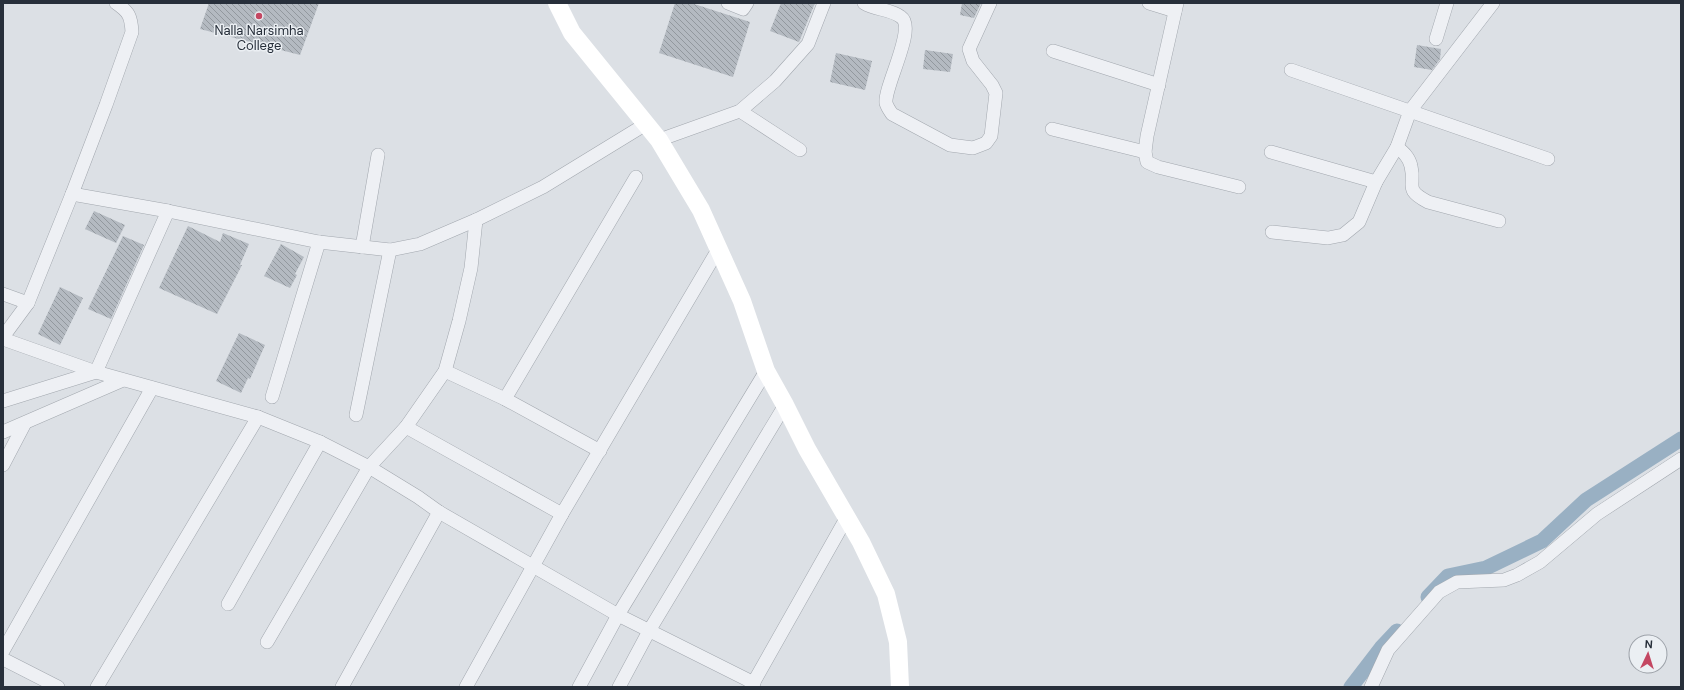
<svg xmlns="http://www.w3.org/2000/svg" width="1684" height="690" viewBox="0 0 1684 690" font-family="'DM Sans',sans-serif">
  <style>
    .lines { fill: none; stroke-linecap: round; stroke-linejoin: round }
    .canal { stroke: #99b0c3; stroke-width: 15 }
    .building { fill: url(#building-back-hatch) }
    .street-casing { stroke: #a2a7ae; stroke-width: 14 }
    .street { stroke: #eef0f4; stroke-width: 13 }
    .secondary { stroke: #fff; stroke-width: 18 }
    .poi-dot { fill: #c44762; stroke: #ebeff3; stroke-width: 1.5 }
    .labels { text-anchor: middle; stroke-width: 3; stroke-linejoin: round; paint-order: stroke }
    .poi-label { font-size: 13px; fill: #272f3a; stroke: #ebeff3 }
  </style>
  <defs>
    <pattern id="building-back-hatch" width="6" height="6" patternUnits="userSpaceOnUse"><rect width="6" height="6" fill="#b4bac1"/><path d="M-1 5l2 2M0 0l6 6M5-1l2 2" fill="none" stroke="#92989e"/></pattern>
  </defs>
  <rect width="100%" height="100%" fill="#dce0e5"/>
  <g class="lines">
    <!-- canal -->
    <g class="canal">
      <path d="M1428,597L1448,576L1486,568L1542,541L1586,500L1681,439"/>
      <path d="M1351,687L1381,648L1397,631"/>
    </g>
  </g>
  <!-- building -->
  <g class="building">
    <path d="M209,3H319L300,55L200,29Z"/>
    <path d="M675,3H691L750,22L733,77L659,53Z"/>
    <path d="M781,3H815L799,42L770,31Z"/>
    <path d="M962,3H981L974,18L960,15Z"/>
    <path d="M1417,45L1441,49L1440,59L1432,70L1414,67Z"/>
    <path d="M925,50L953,54L950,72L923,69Z"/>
    <path d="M836,53L872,61L865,90L830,82Z"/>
    <path d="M94,211L125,225L116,243L85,229Z"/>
    <path d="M188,226L220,242L223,233L249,244L240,265H242L217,314L159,288Z"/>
    <path d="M123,236L144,245L111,319L88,309Z"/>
    <path d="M281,244L304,257L295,274L297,275L290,288L264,276Z"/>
    <path d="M60,287L83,298L60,345L38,334Z"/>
    <path d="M239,333L265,345L250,379L248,378L241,393L216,381Z"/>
  </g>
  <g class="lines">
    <!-- street casing -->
    <g class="street-casing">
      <g id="street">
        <path d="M728,3L743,9L747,3"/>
        <path d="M864,3C875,10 891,9 901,17C917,28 884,86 886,103C887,107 890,111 892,114L950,145L973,148L986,143L991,136L996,93L992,85L973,61L969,49L990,3"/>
        <path d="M1149,3L1175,11"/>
        <path d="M1177,3L1147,136L1145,152L1147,162L1158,167L1239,187"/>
        <path d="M1436,39L1447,3"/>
        <path d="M1053,51L1159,85"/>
        <path d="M1291,70L1548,159"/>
        <path d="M740,111L800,150"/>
        <path d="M1052,129L1145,152"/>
        <path d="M659,140L740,111L775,81L808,44L824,3"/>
        <path d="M1397,147C1403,152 1409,157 1411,166C1416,186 1403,189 1428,202L1499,221"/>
        <path d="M1271,152L1376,182"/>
        <path d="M72,194L106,105L132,32C131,16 129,12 116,3"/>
        <path d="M1272,232L1328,238L1343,235L1359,222L1376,182L1397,147L1410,111L1493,3"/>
        <path d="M362,247L378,155"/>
        <path d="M3,294L28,303"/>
        <path d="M3,337L28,303L72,194L168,211L319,242L390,250L420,244L476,220L543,187L646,124"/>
        <path d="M3,339L96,372L258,417L320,442L369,467L406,427L445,371L459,321L471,268L476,220"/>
        <path d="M445,371L505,399L600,451"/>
        <path d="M272,397L319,242"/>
        <path d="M505,399L636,177"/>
        <path d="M3,401L96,372L168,211"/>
        <path d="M356,415L390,250"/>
        <path d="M406,427L562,514"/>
        <path d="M3,432L123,380"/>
        <path d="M3,465L25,423"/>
        <path d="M439,512L618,615L754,683"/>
        <path d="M228,604L320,442"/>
        <path d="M267,642L369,467L418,497L439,512L342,687"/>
        <path d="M3,651L152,388"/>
        <path d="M3,659L58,687"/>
        <path d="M97,687L258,417"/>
        <path d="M466,687L562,514L719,248"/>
        <path d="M579,687L618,615L766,371"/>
        <path d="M619,687L649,631L785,405"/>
        <path d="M751,687L847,517"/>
        <path d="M1371,687L1388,650L1439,592L1457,582L1504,580L1517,575L1540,562L1597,514L1681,459"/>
      </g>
    </g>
    <!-- street -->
    <use href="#street" class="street"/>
    <!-- secondary -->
    <path class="secondary" d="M557,3L572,33L659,140L701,210L742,301L766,371L785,405L807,449L861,542L886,594L898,642L900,687"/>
  </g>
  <!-- markers -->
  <circle class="poi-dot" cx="259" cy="16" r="4"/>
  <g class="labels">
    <!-- poi labels -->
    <g class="poi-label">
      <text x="259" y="35">Nalla Narsimha<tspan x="259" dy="15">College</tspan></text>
    </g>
  </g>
  <!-- border -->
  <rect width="1684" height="690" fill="none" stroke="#272f3a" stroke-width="8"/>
  <!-- north arrow -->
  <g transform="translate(1648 654) rotate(4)"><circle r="19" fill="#ebeff3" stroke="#9da2a9"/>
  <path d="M0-3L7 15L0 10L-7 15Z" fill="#c44762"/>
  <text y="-6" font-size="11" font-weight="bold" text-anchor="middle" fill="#272f3a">N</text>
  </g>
</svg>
